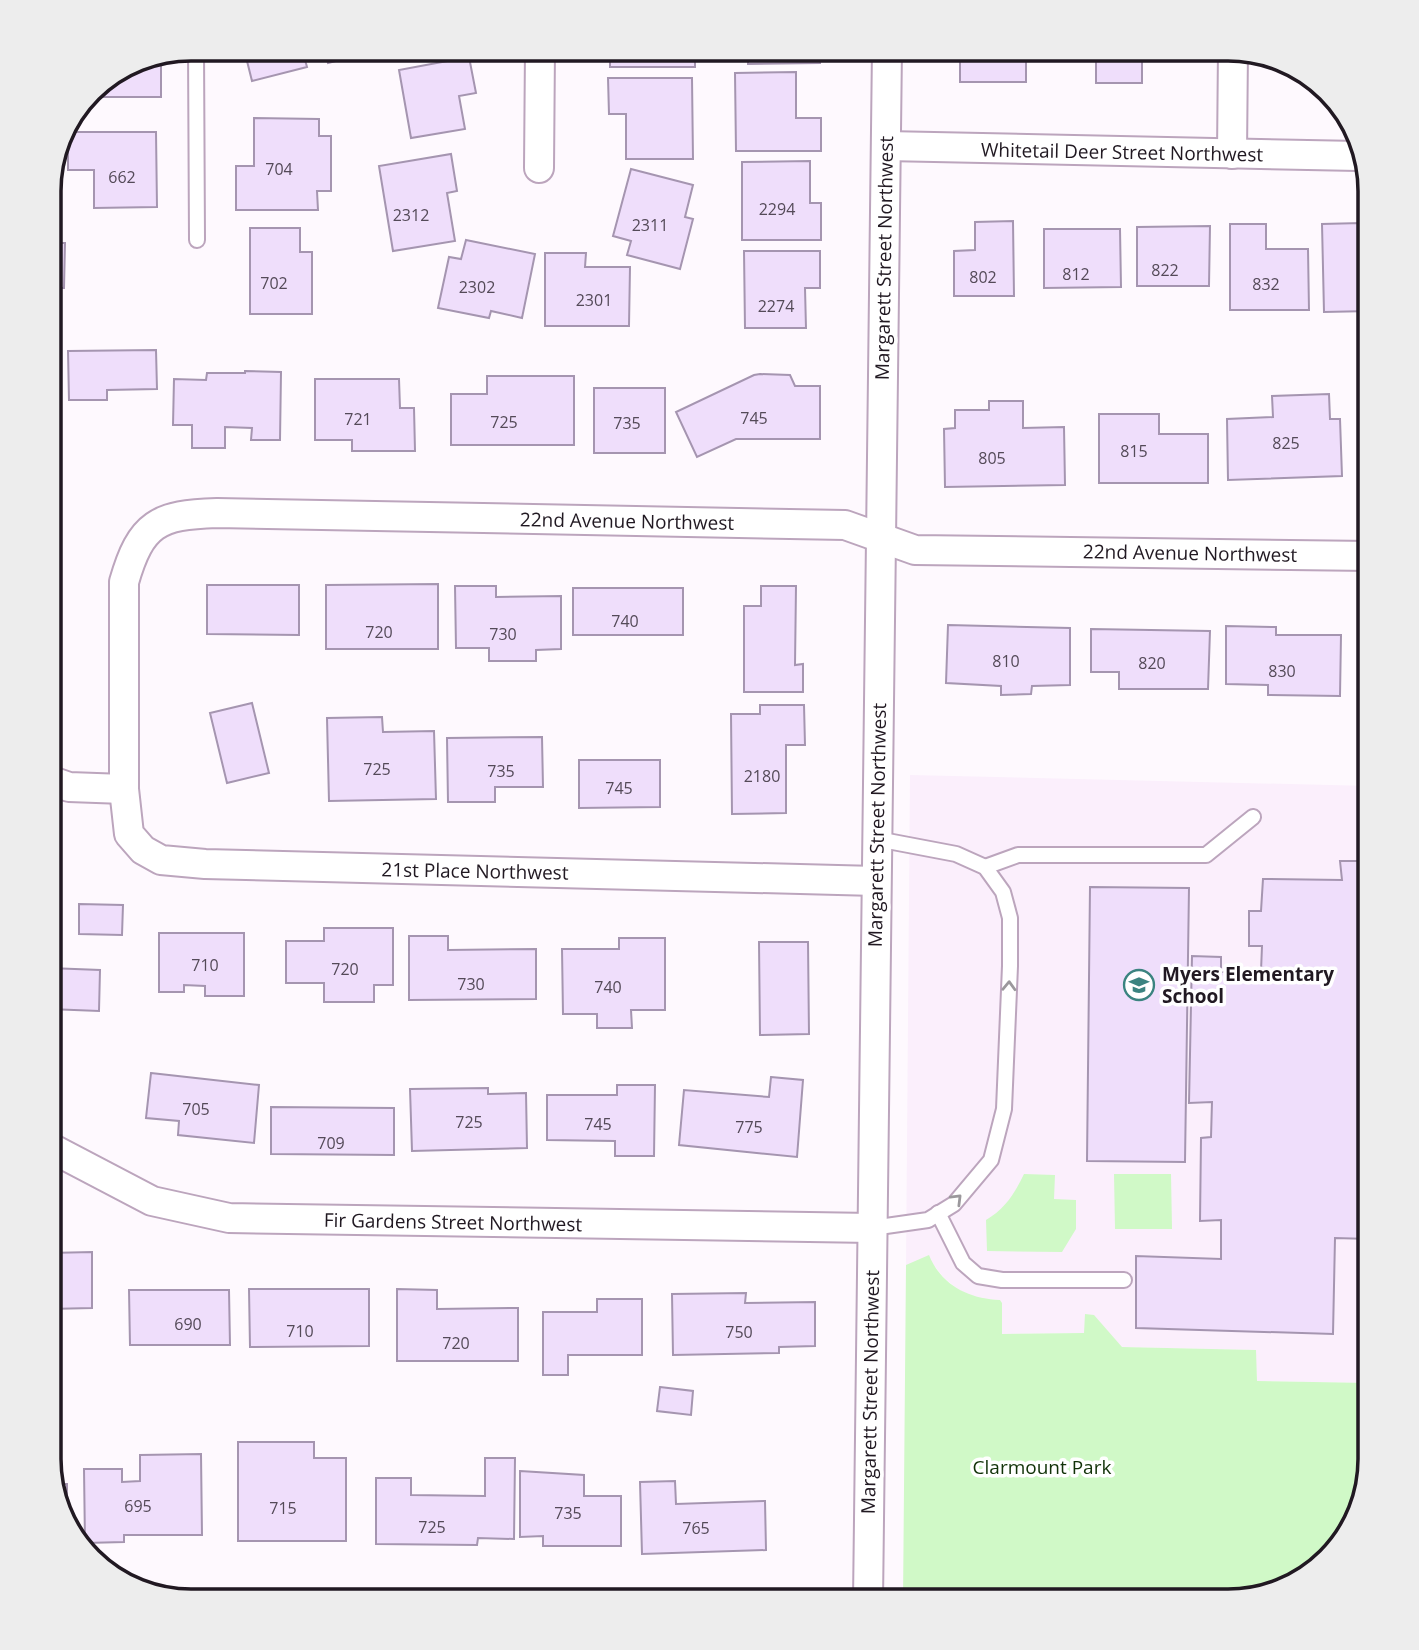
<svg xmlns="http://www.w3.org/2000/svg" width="1419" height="1650" viewBox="0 0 1419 1650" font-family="'Open Sans',sans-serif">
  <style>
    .built { fill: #fbeffc }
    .park { fill: #d0f9c7 }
    .building { fill: #efdefb; stroke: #a595b0; stroke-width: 2 }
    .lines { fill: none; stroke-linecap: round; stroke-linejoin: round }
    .lane-casing { stroke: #bca5bd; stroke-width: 18 }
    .street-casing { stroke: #bca5bd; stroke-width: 32 }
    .lane { stroke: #fff; stroke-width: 14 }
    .street { stroke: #fff; stroke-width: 28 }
    .oneway { stroke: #9b989c }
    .labels { text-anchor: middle; stroke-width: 7; stroke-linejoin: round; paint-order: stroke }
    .number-label { font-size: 16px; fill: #544a58 }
    .street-label { font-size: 19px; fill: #211922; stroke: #fff }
    .poi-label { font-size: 19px; font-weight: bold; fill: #211922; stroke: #fff; text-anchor: start }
    .park-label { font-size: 19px; fill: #113208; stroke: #fff }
    .rim { fill: none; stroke: #211922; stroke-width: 3.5 }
  </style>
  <rect width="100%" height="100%" fill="#fef9fe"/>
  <!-- built -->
  <path class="built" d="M910,775L1370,786V1383L1257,1381L1255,1350L1122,1347L1084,1333L1001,1334L1002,1304L1000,1300L981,1299L959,1290L944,1278L933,1264L906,1265Z"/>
  <!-- park -->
  <g class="park">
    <path d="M1024,1174L1055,1175L1054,1199L1076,1200V1229L1062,1252L987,1251L986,1220C1005,1209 1015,1193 1024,1174Z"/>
    <path d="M1114,1174H1171L1172,1229H1115Z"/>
    <path d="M929,1255C941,1285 969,1299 1000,1300L1002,1303V1334L1084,1333L1085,1314L1094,1315L1122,1347L1256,1350L1257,1381L1370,1383V1460L1355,1522L1314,1572L1229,1601H903L906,1265Z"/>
  </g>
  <!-- building -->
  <g class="building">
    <path d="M244,49H302L307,67L252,81Z"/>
    <path d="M324,49H382L328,63Z"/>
    <rect x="610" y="49" width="85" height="18"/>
    <path d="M748,49H820V63L748,64Z"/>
    <path d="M967,49H1026V82H960V58H967Z"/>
    <path d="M1096,49H1163V59H1142V83H1096Z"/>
    <path d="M161,55V97H97V84L137,60Z"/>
    <path d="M469,57L476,93L459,96L465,129L411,138L399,70Z"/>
    <path d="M796,72V118H821V151H736L735,73Z"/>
    <path d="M608,78H692L693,159H626V114H609Z"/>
    <path d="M254,118L319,119V136H331V191H317L318,210H236V166H254Z"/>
    <path d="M68,132H156L157,207L94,208V170H68Z"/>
    <path d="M451,154L457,191L447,193L455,241L393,251L379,166Z"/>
    <path d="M810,161V203H821V240H742V162Z"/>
    <path d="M631,169L693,185L685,217L693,219L680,269L627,255L631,241L613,236Z"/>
    <path d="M1013,221L1014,296H954V251L975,250V222Z"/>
    <path d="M1361,223V255H1370V311L1324,312L1322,224Z"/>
    <path d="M1230,224H1266V249H1308L1309,310H1230Z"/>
    <path d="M1210,226L1209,286H1137V227Z"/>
    <path d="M250,228H300V252H312V314H250Z"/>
    <path d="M1044,229H1120L1121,287L1044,288Z"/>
    <path d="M466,240L535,254L522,318L491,311L489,318L438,308L449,257L461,259Z"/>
    <path d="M49,243H65L64,288H49Z"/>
    <path d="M744,251H820V288H805L806,328H745Z"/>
    <path d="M545,253H586L585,267H630L629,326H545Z"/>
    <path d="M156,350L157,389L107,390V400H69L68,351Z"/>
    <path d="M245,371L281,372L280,440H251L252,428L225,427V448H192V425H173L174,379L206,380L207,373H245Z"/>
    <path d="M760,374L790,375L795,386H820V439H736L697,457L676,412L754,375Z"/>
    <path d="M487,376H574V445H451V394H487Z"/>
    <path d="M315,379H399L400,408H414L415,451H352V440H315Z"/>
    <rect x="594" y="388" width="71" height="65"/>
    <path d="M1329,394L1330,419H1340L1342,476L1228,480L1227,419L1273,417L1272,396Z"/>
    <path d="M989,401H1023V428L1064,427L1065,485L945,487L944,429L955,428V410H989Z"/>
    <path d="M1099,414H1159V434H1208V483H1099Z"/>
    <path d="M438,584V649H326V585Z"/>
    <path d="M207,585H299V635L207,634Z"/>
    <path d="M455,586H496V597L561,596V649L536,650V661H489V648H456Z"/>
    <path d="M761,586H796L795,665L803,664V692H744V606H761Z"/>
    <rect x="573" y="588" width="110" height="47"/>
    <rect x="49" y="619" width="12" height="78"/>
    <path d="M948,625L1070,628V685L1032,686L1031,694L1001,695V686L946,683Z"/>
    <path d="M1226,626L1276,627V635H1341L1340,696L1268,695V685L1226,684Z"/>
    <path d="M1091,629L1210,631L1208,689H1119V672H1091Z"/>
    <path d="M252,703L269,773L227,783L210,713Z"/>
    <path d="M760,705H804L805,745H786V813L732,814L731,714H760Z"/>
    <path d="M382,717L383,732L434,731L436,799L329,801L327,718Z"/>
    <path d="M542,737L543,787H495V802H448L447,738Z"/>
    <path d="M579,760H660V807L579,808Z"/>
    <path d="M1340,861H1370V1239L1335,1238L1333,1334L1136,1328V1256L1221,1259V1220L1200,1221L1201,1138L1211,1137L1212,1102L1189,1103L1192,956L1221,957V972L1261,971L1262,946H1249V911H1261L1263,879L1342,880Z"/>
    <path d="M1090,887L1189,888L1185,1162L1087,1161Z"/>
    <path d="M79,904L123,905L122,935L79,934Z"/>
    <path d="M324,928H393V985H374V1002H324V983H286V941H324Z"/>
    <path d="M159,933H244V996H205V986L184,985V992H159Z"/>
    <path d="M409,936H448V950L536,949V999L409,1000Z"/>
    <path d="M619,938H665V1010H631L632,1028H597V1014H563L562,949H619Z"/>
    <path d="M759,942H808L809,1034L760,1035Z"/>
    <path d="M49,968L100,970L99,1011L49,1009Z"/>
    <path d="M151,1073L259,1085L254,1143L178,1135L179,1121L146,1118Z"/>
    <path d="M771,1077L803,1080L797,1157L679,1145L684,1090L769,1097Z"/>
    <path d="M617,1085H655L654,1156H615V1141L547,1140V1095H617Z"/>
    <path d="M488,1088V1094L526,1093L527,1148L412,1151L410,1089Z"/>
    <path d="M271,1107L394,1108V1155L271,1154Z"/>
    <path d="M92,1252V1308L49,1309V1253Z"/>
    <path d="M249,1289H369V1346L250,1347Z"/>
    <path d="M397,1289L437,1290V1309L518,1308V1361H397Z"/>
    <path d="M129,1290H229L230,1345H130Z"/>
    <path d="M746,1293L745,1303L815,1302V1346L779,1347V1353L673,1355L672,1294Z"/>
    <path d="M597,1299H642V1355H568V1375H543V1312H597Z"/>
    <path d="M660,1387L693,1391L691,1415L657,1411Z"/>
    <path d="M238,1442H314V1458H346V1541H238Z"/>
    <path d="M201,1454L202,1535H124V1542L85,1543L84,1469H122V1482L140,1481V1455Z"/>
    <path d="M485,1458H515L514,1539L478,1538L477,1545L376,1544V1478H411V1495L485,1496Z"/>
    <path d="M520,1471L584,1475V1496H621V1546H543V1536L520,1537Z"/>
    <path d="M675,1481L676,1504L765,1501L766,1550L642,1554L640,1482Z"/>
    <path d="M57,1484H67V1512Z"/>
  </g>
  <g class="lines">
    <!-- lane casing -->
    <g class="lane-casing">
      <g id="lane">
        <path d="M196,49L197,240"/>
        <path d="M985,867L1018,855H1206L1253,817"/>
        <path d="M938,1213L963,1263L978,1276L1002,1280H1124"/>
        <path d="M872,1228L928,1220L954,1204L991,1160L1004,1109L1010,966V918L1003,892L985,867L956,854L877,839"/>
      </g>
    </g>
    <!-- street casing -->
    <g class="street-casing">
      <g id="street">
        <path d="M886,146L1358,156"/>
        <path d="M1232,154L1233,49"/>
        <path d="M539,168L540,49"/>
        <path d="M49,780L69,787L124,789"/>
        <path d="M876,881L205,864L161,860L143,850L129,834L124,789V582C141,523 158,515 217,513L845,525L915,550L1370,556"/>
        <path d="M49,1147L152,1201L229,1218L872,1228"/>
        <path d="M868,1601L887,49"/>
      </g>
    </g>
    <!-- lane -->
    <use href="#lane" class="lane"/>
    <!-- street -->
    <use href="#street" class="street"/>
  </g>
  <!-- one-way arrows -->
  <defs><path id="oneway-chevron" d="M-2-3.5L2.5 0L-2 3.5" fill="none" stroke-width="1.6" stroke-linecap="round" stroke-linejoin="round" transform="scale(1.75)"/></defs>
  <g class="oneway">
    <use href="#oneway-chevron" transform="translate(1009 986) rotate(-88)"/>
    <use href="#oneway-chevron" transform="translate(957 1199) rotate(-45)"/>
  </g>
  <!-- icons -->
  <defs>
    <g id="school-ring" transform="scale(1.575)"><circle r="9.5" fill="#fff" stroke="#3b8380" stroke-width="1.5"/><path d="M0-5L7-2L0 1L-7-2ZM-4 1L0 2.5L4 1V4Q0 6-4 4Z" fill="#3b8380"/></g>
  </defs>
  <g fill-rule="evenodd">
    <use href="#school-ring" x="1139" y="985"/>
  </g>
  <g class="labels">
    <!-- number labels -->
    <g class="number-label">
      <text x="279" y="175">704</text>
      <text x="122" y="183">662</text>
      <text x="777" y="215">2294</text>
      <text x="411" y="221">2312</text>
      <text x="650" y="231">2311</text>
      <text x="1165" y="276">822</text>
      <text x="1076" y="280">812</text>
      <text x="983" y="283">802</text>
      <text x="274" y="289">702</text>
      <text x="1266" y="290">832</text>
      <text x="477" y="293">2302</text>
      <text x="594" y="306">2301</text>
      <text x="776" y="312">2274</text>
      <text x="754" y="424">745</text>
      <text x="358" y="425">721</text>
      <text x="504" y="428">725</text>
      <text x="627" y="429">735</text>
      <text x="1286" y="449">825</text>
      <text x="1134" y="457">815</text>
      <text x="992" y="464">805</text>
      <text x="625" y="627">740</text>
      <text x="379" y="638">720</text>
      <text x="503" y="640">730</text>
      <text x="1006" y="667">810</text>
      <text x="1152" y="669">820</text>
      <text x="1282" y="677">830</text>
      <text x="377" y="775">725</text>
      <text x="501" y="777">735</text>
      <text x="762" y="782">2180</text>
      <text x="619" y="794">745</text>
      <text x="205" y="971">710</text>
      <text x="345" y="975">720</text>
      <text x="471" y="990">730</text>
      <text x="608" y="993">740</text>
      <text x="196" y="1115">705</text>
      <text x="469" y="1128">725</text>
      <text x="598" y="1130">745</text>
      <text x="749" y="1133">775</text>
      <text x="331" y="1149">709</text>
      <text x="188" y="1330">690</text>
      <text x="300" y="1337">710</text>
      <text x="739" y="1338">750</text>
      <text x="456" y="1349">720</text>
      <text x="138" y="1512">695</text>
      <text x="283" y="1514">715</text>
      <text x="568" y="1519">735</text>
      <text x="432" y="1533">725</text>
      <text x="696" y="1534">765</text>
    </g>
    <!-- street labels -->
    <g class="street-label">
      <text transform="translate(1122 152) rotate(1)" y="7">Whitetail Deer Street Northwest</text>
      <text transform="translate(884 258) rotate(-89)" y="7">Margarett Street Northwest</text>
      <text transform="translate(627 521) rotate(1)" y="7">22nd Avenue Northwest</text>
      <text transform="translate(1190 553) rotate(1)" y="7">22nd Avenue Northwest</text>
      <text transform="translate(877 825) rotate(-89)" y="7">Margarett Street Northwest</text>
      <text transform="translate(475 871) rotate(1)" y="7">21st Place Northwest</text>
      <text transform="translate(453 1222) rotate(1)" y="7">Fir Gardens Street Northwest</text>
      <text transform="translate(870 1392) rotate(-89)" y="7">Margarett Street Northwest</text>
    </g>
    <!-- poi labels -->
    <g class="poi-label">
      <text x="1162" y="981">Myers Elementary<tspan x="1162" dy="22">School</tspan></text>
    </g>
    <!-- park labels -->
    <g class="park-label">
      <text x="1042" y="1474">Clarmount Park</text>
    </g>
  </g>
  <!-- crop -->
  <path d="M0 0H1419V1650H0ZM191 61H1228A130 130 0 0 1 1358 191V1459A130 130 0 0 1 1228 1589H191A130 130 0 0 1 61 1459V191A130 130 0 0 1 191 61Z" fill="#ededed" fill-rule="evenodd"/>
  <path class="rim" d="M191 61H1228A130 130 0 0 1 1358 191V1459A130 130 0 0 1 1228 1589H191A130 130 0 0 1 61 1459V191A130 130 0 0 1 191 61Z"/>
</svg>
